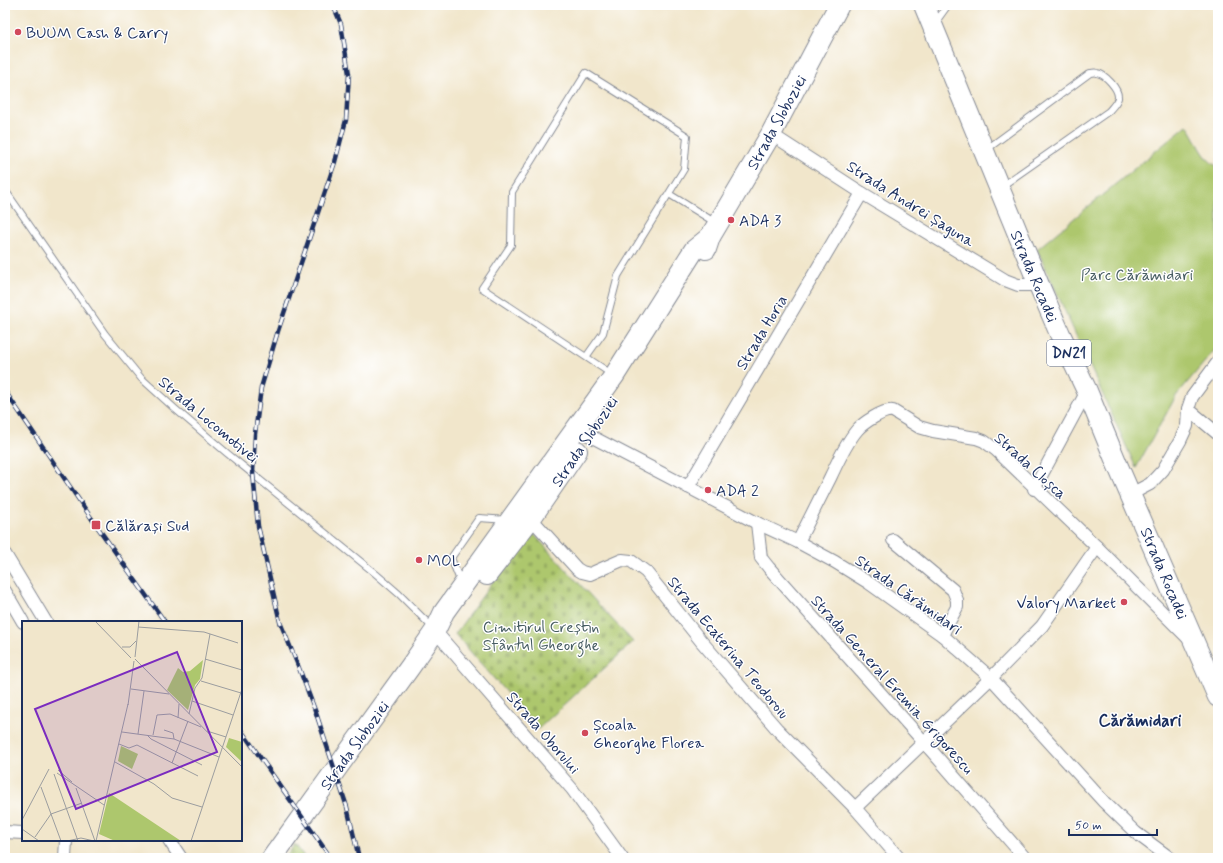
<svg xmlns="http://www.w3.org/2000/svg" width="1223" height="863" viewBox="0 0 1223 863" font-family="Mynerve,sans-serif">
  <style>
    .cemetery { fill: url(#cemetery-stones); stroke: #647b66 }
    .park { fill: #adc76d; stroke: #647b66 }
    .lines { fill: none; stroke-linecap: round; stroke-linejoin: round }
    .service-casing { stroke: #868a94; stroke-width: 8 }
    .minor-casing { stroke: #868a94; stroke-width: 14 }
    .primary-casing { stroke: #868a94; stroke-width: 22 }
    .service { stroke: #fff; stroke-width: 6 }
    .minor { stroke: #fff; stroke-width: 12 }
    .primary { stroke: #fff; stroke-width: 20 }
    .rail-casing { stroke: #1b2f5e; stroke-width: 4.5 }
    .rail { stroke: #fff; stroke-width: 3; stroke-dasharray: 9; stroke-linecap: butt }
    .poi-dot { fill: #d1495b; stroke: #fff; stroke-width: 1.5 }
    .labels { text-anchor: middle; stroke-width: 3; stroke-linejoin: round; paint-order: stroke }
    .shield { fill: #fff; stroke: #5f6d8e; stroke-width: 1 }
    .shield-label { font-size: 15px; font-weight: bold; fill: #1b2f5e }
    .poi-label { font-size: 16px; fill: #1b2f5e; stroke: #fff; text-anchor: start }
    .street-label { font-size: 16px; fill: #1b2f5e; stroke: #fff }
    .park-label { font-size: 16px; fill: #475d62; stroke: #fff }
    .neighbourhood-label { font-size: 17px; font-weight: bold; fill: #1b2f5e; stroke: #fff }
    .inset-road { fill: none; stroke: #9b9d9f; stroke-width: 1 }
    .view { fill: #7b2cbf; fill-opacity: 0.15; stroke: #7b2cbf; stroke-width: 2 }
    .inset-edge { fill: none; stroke: #1b2f5e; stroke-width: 2 }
  </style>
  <defs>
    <pattern id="cemetery-stones" width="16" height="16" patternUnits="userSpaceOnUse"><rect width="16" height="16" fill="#adc76d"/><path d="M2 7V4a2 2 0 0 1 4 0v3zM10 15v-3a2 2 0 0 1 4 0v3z" fill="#94ab61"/></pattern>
  </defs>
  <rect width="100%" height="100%" fill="#fff"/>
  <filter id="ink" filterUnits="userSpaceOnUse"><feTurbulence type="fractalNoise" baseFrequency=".025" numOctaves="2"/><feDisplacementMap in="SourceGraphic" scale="8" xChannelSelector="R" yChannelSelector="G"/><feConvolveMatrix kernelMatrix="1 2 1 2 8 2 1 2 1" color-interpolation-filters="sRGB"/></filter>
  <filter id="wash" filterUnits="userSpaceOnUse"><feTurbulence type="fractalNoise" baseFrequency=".012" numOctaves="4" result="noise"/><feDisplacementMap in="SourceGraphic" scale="16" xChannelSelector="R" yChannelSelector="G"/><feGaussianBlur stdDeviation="0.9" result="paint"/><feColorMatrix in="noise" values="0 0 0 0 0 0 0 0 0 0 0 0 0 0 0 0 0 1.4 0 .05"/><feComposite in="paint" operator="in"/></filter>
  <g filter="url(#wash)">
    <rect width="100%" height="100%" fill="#f1e6cb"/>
    <!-- cemetery -->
    <g class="cemetery">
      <path d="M530,530L633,642L538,729L455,634Z"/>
      <path d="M295,844L305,858H285Z"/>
    </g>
    <!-- park -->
    <path class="park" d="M1187,125C1197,138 1202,159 1218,167V346L1176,396L1136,468L1037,249Z"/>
  </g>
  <g filter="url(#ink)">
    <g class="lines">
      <!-- service casing -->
      <g class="service-casing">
        <g id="service">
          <path d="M935,23L948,5"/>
          <path d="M987,149L1090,73C1093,73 1095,72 1097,73C1105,74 1119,89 1118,98C1116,104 1112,107 1109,111L1002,186"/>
          <path d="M5,190L105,334L141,378L174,408L228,454L376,574L399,594L433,628"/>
          <path d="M669,194L716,223"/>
          <path d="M586,357L603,333L618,276L684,169L687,136L586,73L512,192L511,245L482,288L613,375"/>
          <path d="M461,583L451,558L479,518L507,520"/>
        </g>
      </g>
      <!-- minor casing -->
      <g class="minor-casing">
        <g id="minor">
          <path d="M771,134L862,193L1005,280L1018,285H1039"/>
          <path d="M1188,409L1218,434"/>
          <path d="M577,429L757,523L798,542L835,562L869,583L942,635L991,678L1104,802L1136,833L1170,858"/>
          <path d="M688,487L862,193"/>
          <path d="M1034,489L1087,391"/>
          <path d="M1131,494L1150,484L1163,470L1180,441L1187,426L1188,409L1192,397L1218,362"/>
          <path d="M528,515L577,569L582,572L590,574L622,560L631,561L638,566L646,572L701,641L777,729L855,808L899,858"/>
          <path d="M757,523L761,558L769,568L923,741L1025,858"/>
          <path d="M893,540L953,590L957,600V607L942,635"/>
          <path d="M798,542C809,520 820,498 831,476C838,461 846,443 857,430C863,423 884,409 893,411L919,427L933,431L976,438L984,441L996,450L1097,547L1187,637"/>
          <path d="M5,554L46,622"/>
          <path d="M5,591L23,622"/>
          <path d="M435,631L572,789L622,858"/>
          <path d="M855,808L991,678L1042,626L1097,547"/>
          <path d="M5,832L23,833"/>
          <path d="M169,840L181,858"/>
          <path d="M65,858L66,840"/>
        </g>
      </g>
      <!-- primary casing -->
      <g class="primary-casing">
        <g id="primary">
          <path d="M924,5L1039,285L1060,334L1087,391L1117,464L1218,697"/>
          <path d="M706,249L710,237L771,134L839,5"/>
          <path d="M487,575L531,518L577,451"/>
          <path d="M272,858L410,667L435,631L444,612L614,376L694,250L710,237"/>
        </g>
      </g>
      <!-- service -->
      <use href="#service" class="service"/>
      <!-- minor -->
      <use href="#minor" class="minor"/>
      <!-- primary -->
      <use href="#primary" class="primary"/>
      <!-- rail casing -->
      <g class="rail-casing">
        <g id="rail">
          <path d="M333,5L341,24L349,74L346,120L335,162L278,331L261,388L255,434L253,473L258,526L280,622L299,668L316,713L347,807L359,858"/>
          <path d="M5,391L96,525L165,622"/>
          <path d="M241,730L331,858"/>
        </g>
      </g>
      <!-- rail -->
      <use href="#rail" class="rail"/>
    </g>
  </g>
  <!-- markers -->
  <g class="poi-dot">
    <circle cx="18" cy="32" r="4"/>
    <circle cx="731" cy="220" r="4"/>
    <circle cx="708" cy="490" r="4"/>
    <rect x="91" y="520" width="10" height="10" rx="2"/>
    <circle cx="419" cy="560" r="4"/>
    <circle cx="1124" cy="602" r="4"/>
    <circle cx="585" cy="733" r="4"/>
  </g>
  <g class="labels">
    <!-- shield labels -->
    <rect class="shield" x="1047" y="340" width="44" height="26" rx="3"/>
    <g class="shield-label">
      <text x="1069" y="358">DN21</text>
    </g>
    <!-- poi labels -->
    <g class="poi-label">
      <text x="26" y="38">BUUM Cash &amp; Carry</text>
      <text x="739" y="226">ADA 3</text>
      <text x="716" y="496">ADA 2</text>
      <text x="105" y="531">Călărași Sud</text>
      <text x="427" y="566">MOL</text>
      <text x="1116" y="608" text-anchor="end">Valory Market</text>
      <text x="593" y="730">Școala<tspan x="593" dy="18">Gheorghe Florea</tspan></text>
    </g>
    <!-- street labels -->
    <g class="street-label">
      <text transform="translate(776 122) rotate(-61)" y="6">Strada Sloboziei</text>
      <text transform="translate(911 203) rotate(32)" y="6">Strada Andrei Șaguna</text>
      <text transform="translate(1035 276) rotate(67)" y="6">Strada Rocadei</text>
      <text transform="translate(761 332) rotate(-59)" y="6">Strada Horia</text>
      <text transform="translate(209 419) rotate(40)" y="6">Strada Locomotivei</text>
      <text transform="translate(584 441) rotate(-56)" y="6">Strada Sloboziei</text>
      <text transform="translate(1031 465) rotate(42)" y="6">Strada Cloșca</text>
      <text transform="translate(1165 573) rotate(67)" y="6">Strada Rocadei</text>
      <text transform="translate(909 594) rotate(35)" y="6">Strada Cărămidari</text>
      <text transform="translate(729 647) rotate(50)" y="6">Strada Ecaterina Teodoroiu</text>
      <text transform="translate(893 684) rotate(48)" y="6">Strada General Eremia Grigorescu</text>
      <text transform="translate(544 732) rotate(49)" y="6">Strada Oborului</text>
      <text transform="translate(354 745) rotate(-54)" y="6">Strada Sloboziei</text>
    </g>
    <!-- park labels -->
    <g class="park-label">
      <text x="1137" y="280">Parc Cărămidari</text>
      <text x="541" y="632">Cimitirul Creștin<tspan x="541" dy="18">Sfântul Gheorghe</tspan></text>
    </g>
    <!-- neighbourhood labels -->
    <g class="neighbourhood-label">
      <text x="1140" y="726">Cărămidari</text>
    </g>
  </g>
  <!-- overview -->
  <g transform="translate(22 621)">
    <rect width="220" height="220" fill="#f1e6cb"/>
    <path d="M207,117L220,121V141L204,126ZM99,125L116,133L110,148L96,140ZM87,172L159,220H93L77,213Z" fill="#adc76d"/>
    <path d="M181,39L178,58L173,64L166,89L145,69L156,47L161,51L168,50Z" fill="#adc76d"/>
    <path class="inset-road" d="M73,0L109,37M116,6L182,11L216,22M100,26H108L114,20M113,36L117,0M113,38L220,146M183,38L220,49M179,60L219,72M109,68L147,73M170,80L211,94M106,84L112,40M167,93L173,67L180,57L188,13M156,97L157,83M142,109L151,112L152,118M185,110L204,116M100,111L152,118L197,136M116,113L122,70M125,114L129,118L180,144M131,114L135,94L148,93L179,106M97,123L107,127L115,124L176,155M93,141L132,163L150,177L180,186M150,142L166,100M36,149L50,161M35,152L82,184M32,153L56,220M19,166L39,220M54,167L73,220M0,199L27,148M0,208L17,220M13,216L29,193L60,182M45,220L59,217L72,220M74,220L106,83M169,220L220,68"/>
    <path class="view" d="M155,31L195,131L54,188L13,88Z"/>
    <rect width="220" height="220" class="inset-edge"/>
  </g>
  <!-- margin -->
  <rect width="1223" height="863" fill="none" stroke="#fff" stroke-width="20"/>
  <!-- scale -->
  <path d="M1069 829v6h88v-6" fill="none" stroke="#1b2f5e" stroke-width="2"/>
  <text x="1075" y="829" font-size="12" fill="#1b2f5e" stroke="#ffffff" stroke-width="3" paint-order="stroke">50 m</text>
</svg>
